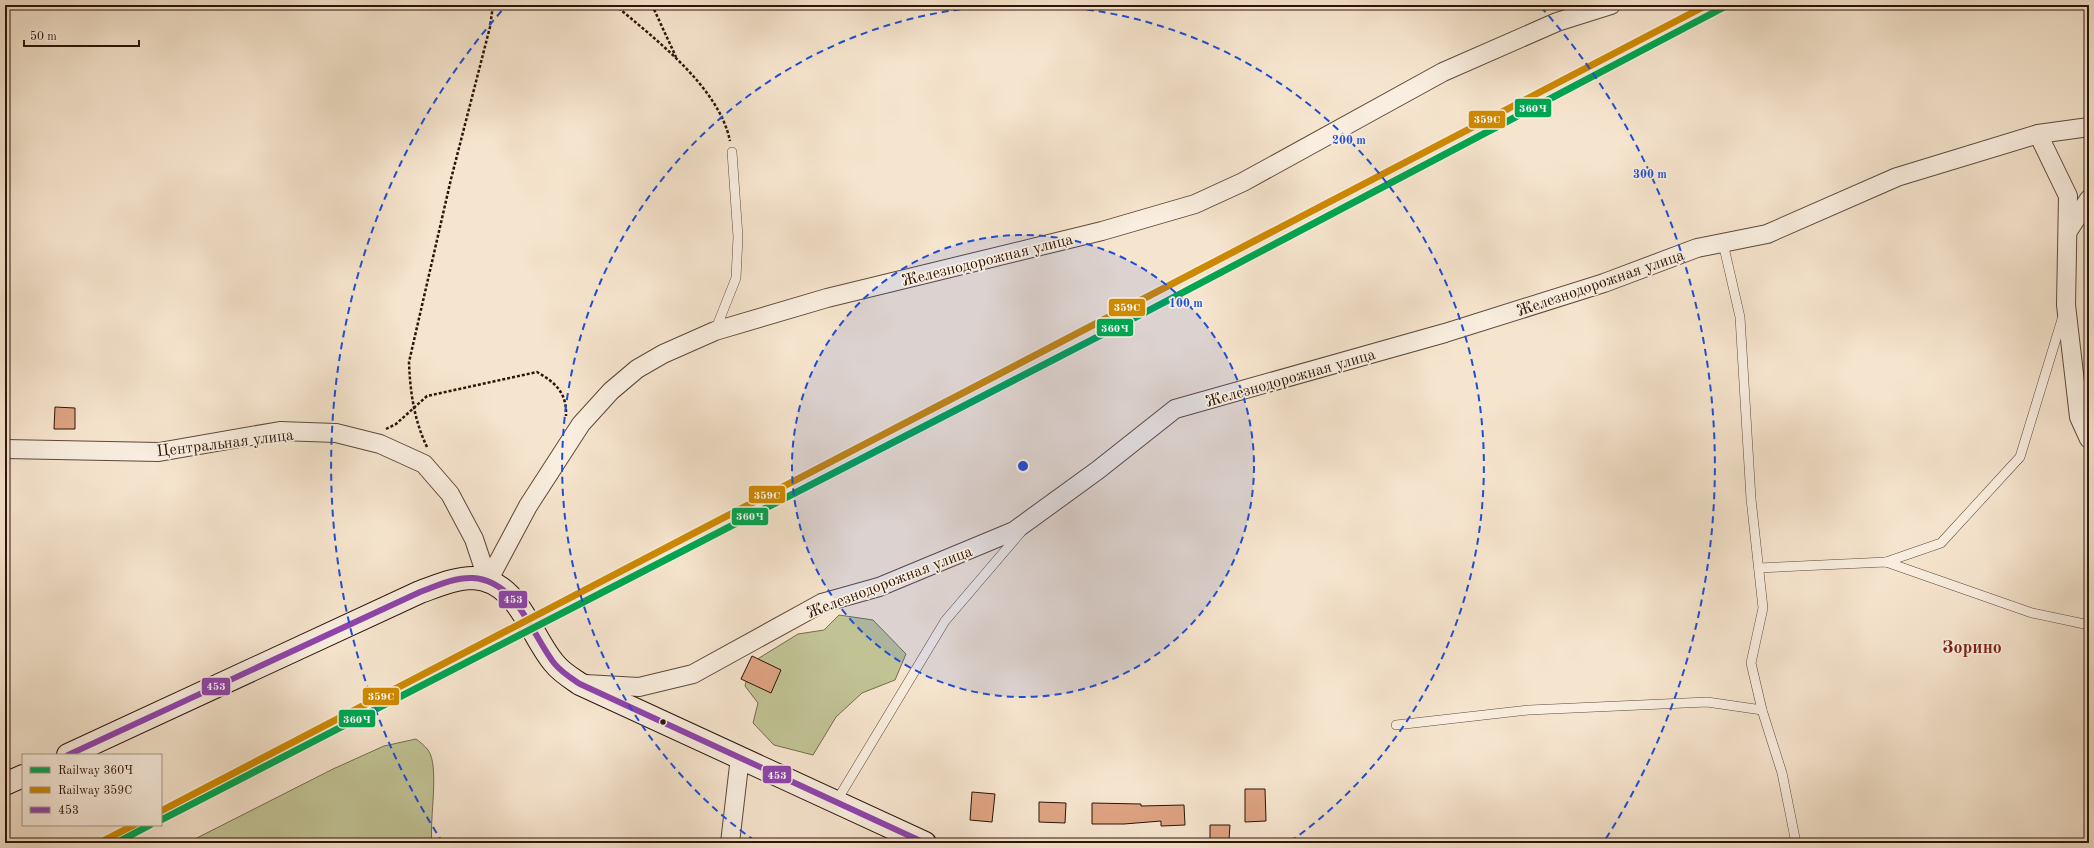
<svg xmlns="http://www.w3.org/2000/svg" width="2094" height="848" viewBox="0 0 2094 848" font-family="'Old Standard TT',serif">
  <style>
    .green { fill: #c1c395; stroke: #766c4e }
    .building { fill: #dfa483; stroke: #2c1408 }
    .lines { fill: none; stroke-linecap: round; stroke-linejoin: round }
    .service-casing { stroke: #5e483a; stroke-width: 10 }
    .minor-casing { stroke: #5e483a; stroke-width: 20 }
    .secondary-casing { stroke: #2c1408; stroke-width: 24 }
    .path { stroke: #2c1408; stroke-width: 2.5; stroke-dasharray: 3 2; stroke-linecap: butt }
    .service { stroke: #f9eedf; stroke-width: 9 }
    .minor { stroke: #f9eedf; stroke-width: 18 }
    .secondary { stroke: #f9eedf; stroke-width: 22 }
    .bus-1-casing { stroke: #f9eedf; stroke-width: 9 }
    .bus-1 { stroke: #8e44ad; stroke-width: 6 }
    .rail-1-casing { stroke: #f9eedf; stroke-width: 10 }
    .rail-2-casing { stroke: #f9eedf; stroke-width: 10 }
    .rail-1 { stroke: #00a651; stroke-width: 7 }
    .rail-2 { stroke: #ce8902; stroke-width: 7 }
    .ring { fill: none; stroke: #1d4ed8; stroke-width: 2; stroke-dasharray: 7 5 }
    .bus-dot { fill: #2c1408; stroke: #f9eedf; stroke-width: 1.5 }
    .labels { text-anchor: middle; stroke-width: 3.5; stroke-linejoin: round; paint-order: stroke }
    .street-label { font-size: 16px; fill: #2c1408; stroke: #f9eedf }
    .quarter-label { font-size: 18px; font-weight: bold; fill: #7a1f14; stroke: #f9eedf }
    .centre { fill: #1d4ed8; stroke: #f9eedf; stroke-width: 2 }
    .ring-label { font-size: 12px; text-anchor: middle; font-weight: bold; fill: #1d4ed8; stroke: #f9eedf; stroke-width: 3.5; stroke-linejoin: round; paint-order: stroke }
    .line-badge { stroke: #f9eedf; stroke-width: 1.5 }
    .badge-label { font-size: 11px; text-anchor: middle; font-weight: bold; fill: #fff }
  </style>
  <rect width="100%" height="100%" fill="#f6e5ce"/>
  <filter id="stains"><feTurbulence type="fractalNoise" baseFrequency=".005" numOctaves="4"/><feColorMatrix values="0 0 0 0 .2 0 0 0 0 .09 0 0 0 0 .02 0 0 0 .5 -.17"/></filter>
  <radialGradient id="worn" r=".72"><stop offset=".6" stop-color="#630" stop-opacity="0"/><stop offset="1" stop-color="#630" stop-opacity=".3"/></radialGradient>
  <!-- green -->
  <g class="green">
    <path d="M839,615L873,620L906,654L895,680L862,693L836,717L813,755L774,745L753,723L758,703L745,686L751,663L798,634L824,630Z"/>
    <path d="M416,739C420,742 425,746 428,750C440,766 429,820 432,843H187L333,769L384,746Z"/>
  </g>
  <!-- building -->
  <g class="building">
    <path d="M55,407L75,408V429H54Z"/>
    <path d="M752,656L781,670L771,693L741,679Z"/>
    <path d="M1245,789H1265L1266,821L1245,822Z"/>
    <path d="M972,792L995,794L992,822L970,820Z"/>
    <path d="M1039,802L1066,803L1065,823L1039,822Z"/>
    <path d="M1092,803L1141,804V806L1184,805L1185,825L1161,826V821L1124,824H1092Z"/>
    <path d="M1210,825H1230L1229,839H1210Z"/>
  </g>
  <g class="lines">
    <!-- service casing -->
    <g class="service-casing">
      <g id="service">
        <path d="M1723,243L1740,317L1751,499L1763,608L1751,663L1762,710L1782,773L1796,843"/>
        <path d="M715,331L736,278L738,237L732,152"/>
        <path d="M1886,562L1941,543L2020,457L2063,316"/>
        <path d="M1759,568L1886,562L2032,613L2089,625"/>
        <path d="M1396,725L1529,710L1707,702L1762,710"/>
        <path d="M836,802L945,621L1021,532"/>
      </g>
    </g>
    <!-- minor casing -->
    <g class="minor-casing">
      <g id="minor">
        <path d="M2038,134L2068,196L2066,305L2079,417L2089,439"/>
        <path d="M2068,231L2089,199"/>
        <path d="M5,449L159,452L280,431L336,433L380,444L424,464L450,494L474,539L488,581"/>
        <path d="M488,581L528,506L581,424L611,391L637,369L663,354L715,331L827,298L1102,231L1195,204L1243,182L1443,72L1557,22L1611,5"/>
        <path d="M585,684L639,687L693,674L822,603L879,587L1014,531L1098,470L1175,409L1445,333L1604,283L1697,248L1767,234L1897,177L2038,134L2089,127"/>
        <path d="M730,843L740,757"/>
      </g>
    </g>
    <!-- secondary casing -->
    <g class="secondary-casing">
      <g id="secondary">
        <path d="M68,755L420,592C437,586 455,578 473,578C518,580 530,635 554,663C561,672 571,678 580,684L925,843"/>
        <path d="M5,784L23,776"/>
      </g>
    </g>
    <!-- path -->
    <g class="path">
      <path d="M615,5C655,39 719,87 730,141"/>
      <path d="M652,5L676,57"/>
      <path d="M386,429L396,424L427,396L537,372C556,383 567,393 566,416"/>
      <path d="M427,447C414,420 410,391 409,362L451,179L490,27L493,5"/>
    </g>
    <!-- service -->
    <use href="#service" class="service"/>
    <!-- minor -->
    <use href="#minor" class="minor"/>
    <!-- secondary -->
    <use href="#secondary" class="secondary"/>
    <!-- bus-1 casing -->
    <g class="bus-1-casing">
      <path id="bus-1" d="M68,755L420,592C436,586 455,577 473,578C517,581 531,633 554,663C561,672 571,678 580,684L925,843"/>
    </g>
    <!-- bus-1 -->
    <use href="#bus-1" class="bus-1"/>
    <!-- rail-1 casing -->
    <g class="rail-1-casing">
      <g id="rail-1">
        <path d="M161,820L1142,314L1728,5"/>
        <path d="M116,843L150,825"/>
      </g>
    </g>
    <!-- rail-2 casing -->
    <g class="rail-2-casing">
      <g id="rail-2">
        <path d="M161,811L1707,5"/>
        <path d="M99,843L134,825"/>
      </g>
    </g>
    <!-- rail-1 -->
    <use href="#rail-1" class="rail-1"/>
    <!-- rail-2 -->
    <use href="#rail-2" class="rail-2"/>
  </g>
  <!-- distance rings -->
  <circle cx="1023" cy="466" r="231" fill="#1d4ed8" fill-opacity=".12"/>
  <g class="ring">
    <circle cx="1023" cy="466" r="231"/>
    <path d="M755 841A461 461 0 0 1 1019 5M1027 5A461 461 0 0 1 1291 841"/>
    <path d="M443 843A692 692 0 0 1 505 7M1541 7A692 692 0 0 1 1603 843"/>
  </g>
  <!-- markers -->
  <circle class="bus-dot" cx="663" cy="722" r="3.5"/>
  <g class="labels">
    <!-- street labels -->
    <g class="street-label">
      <text transform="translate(987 259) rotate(-14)" y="6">Железнодорожная улица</text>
      <text transform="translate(1600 282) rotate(-19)" y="6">Железнодорожная улица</text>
      <text transform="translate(1290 377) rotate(-16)" y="6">Железнодорожная улица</text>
      <text transform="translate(225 442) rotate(-7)" y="6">Центральная улица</text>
      <text transform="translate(889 581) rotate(-21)" y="6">Железнодорожная улица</text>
    </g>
    <!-- quarter labels -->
    <g class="quarter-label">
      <text x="1972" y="653">Зорино</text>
    </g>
  </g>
  <circle cx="1023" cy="466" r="6" class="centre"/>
  <g class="ring-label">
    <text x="1349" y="144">200 m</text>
    <text x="1650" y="178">300 m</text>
    <text x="1186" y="307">100 m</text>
  </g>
  <g class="line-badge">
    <rect x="1514" y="98" width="38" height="20" rx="4" fill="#00a651"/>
    <rect x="1468" y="110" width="38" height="19" rx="4" fill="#ce8902"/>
    <rect x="1108" y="298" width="38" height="19" rx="4" fill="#ce8902"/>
    <rect x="1096" y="318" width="38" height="19" rx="4" fill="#00a651"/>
    <rect x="748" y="485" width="38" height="19" rx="4" fill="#ce8902"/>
    <rect x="731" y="507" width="38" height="19" rx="4" fill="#00a651"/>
    <rect x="498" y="590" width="30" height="19" rx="4" fill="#8e44ad"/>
    <rect x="201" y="677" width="30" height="19" rx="4" fill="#8e44ad"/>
    <rect x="362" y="687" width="38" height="19" rx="4" fill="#ce8902"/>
    <rect x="338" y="709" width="38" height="19" rx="4" fill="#00a651"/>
    <rect x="762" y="765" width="30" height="19" rx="4" fill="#8e44ad"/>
  </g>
  <g class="badge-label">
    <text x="1533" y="112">360Ч</text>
    <text x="1487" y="123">359С</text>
    <text x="1127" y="311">359С</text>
    <text x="1115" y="332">360Ч</text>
    <text x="767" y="499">359С</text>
    <text x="750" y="520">360Ч</text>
    <text x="513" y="603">453</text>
    <text x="216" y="690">453</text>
    <text x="381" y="700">359С</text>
    <text x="357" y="723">360Ч</text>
    <text x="777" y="779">453</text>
  </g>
  <!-- margin -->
  <rect width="2094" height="848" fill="none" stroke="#f6e5ce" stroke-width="20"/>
  <rect x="6" y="6" width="2082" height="836" fill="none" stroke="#2c1408" stroke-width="2"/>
  <rect x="10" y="10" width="2074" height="828" fill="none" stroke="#2c1408"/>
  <!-- legend -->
  <rect x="22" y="754" width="140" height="72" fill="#f9eedf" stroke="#a79789"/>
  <rect x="30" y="767" width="20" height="6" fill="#00a651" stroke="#a79789"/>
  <text x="58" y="774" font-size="12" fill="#2c1408">Railway 360Ч</text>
  <rect x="30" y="787" width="20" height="6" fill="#ce8902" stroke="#a79789"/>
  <text x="58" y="794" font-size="12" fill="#2c1408">Railway 359С</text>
  <rect x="30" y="807" width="20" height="6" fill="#8e44ad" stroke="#a79789"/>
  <text x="58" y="814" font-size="12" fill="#2c1408">453</text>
  <!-- scale -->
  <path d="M24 40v6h115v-6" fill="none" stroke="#2c1408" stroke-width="2"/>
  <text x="30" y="40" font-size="12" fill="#2c1408" stroke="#f9eedf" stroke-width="3" paint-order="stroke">50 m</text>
  <rect width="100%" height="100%" filter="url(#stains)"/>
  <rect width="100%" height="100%" fill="url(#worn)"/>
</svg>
